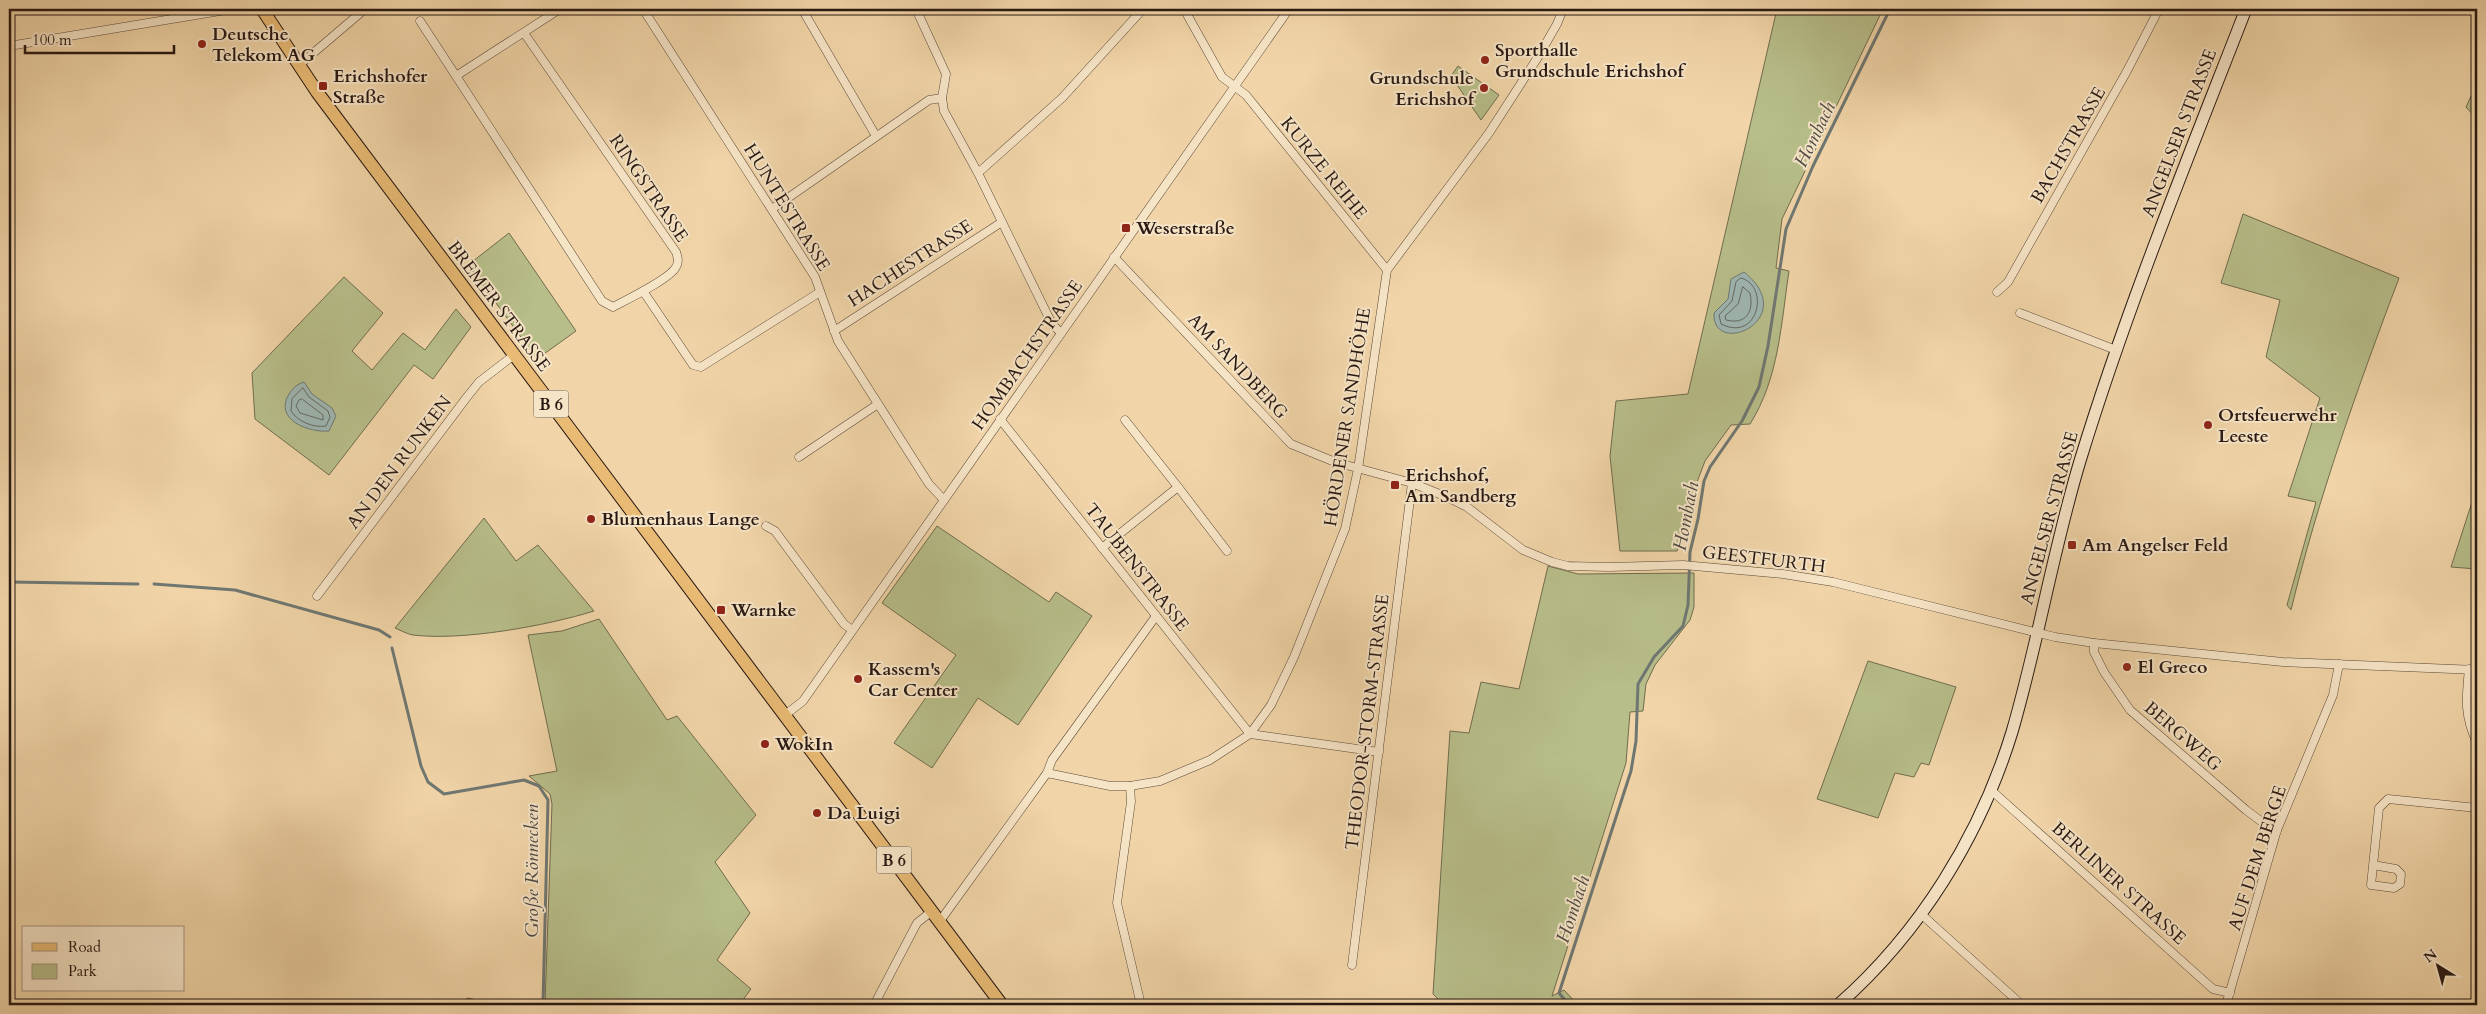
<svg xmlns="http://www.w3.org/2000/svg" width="2486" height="1014" viewBox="0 0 2486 1014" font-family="Cardo,serif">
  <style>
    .green { fill: #b7be8a; stroke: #706c4e }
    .water { fill: #9eb6b2; stroke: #6f7772 }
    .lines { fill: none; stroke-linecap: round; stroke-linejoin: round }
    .shore { stroke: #646862; stroke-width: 1 }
    .stream { stroke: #6f7772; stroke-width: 3 }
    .minor-casing { stroke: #5b4838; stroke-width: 9 }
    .secondary-casing { stroke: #291913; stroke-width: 13 }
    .primary-casing { stroke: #291913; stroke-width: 14 }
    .minor { stroke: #f6e4c6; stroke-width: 8 }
    .secondary { stroke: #f6e4c6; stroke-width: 11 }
    .primary { stroke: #e8ba74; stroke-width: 12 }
    .poi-dot { fill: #8f2418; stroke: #f6e4c6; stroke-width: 2 }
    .labels { text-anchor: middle; stroke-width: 4; stroke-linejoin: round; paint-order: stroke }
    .shield { fill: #f6e4c6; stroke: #665649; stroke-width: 1 }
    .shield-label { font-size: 16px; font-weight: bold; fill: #291913 }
    .poi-label { font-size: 18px; font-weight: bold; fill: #291913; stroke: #f6e4c6; text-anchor: start }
    .street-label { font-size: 18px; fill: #291913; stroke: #f6e4c6 }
    .water-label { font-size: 19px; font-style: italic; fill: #4c4843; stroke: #f6e4c6 }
  </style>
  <rect width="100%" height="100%" fill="#f1d5a8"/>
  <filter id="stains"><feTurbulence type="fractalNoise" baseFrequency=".004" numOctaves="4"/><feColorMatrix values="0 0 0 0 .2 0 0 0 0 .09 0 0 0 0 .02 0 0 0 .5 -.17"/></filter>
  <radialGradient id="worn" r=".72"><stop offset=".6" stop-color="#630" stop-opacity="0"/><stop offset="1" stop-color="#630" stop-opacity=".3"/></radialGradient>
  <!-- green -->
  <g class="green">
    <path d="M1777,9H1883L1782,219L1776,268L1789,271C1781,324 1779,378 1750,424L1731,425L1705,461L1694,490L1690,523L1677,551H1620L1610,456L1616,401L1688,394Z"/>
    <path d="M1458,66L1499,95L1481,120L1451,76Z"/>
    <path d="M2477,83V119L2466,107Z"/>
    <path d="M2243,214L2399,278C2358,387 2318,498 2291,610L2287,605L2316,502L2288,496L2320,398L2266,357L2280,300L2221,283Z"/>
    <path d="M509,233L576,331L537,359L468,265Z"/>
    <path d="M344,277L383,313L352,351L372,370L403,333L425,350L456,309L471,327L433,379L414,365L329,475L255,419L252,373Z"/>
    <path d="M2477,495V569L2451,567L2474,496Z"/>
    <path d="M484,518L516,561L538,545L594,611C546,626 462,641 413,635C407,634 400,630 395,628Z"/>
    <path d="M937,526L1049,602L1056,592L1092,616L1018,725L978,698L932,768L894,743L956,655L882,603Z"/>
    <path d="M1548,566L1578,574L1694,573V607L1690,620L1655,665L1646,684L1643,711L1630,712L1626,763L1552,996L1564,990L1578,1005H1444L1433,994L1450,731L1469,733L1481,682L1519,689Z"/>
    <path d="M599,619L667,720L677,716L756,815L715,862L750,913L717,960L751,989L739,1005H545L552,804L550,794L529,776L557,771L528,635L562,631Z"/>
    <path d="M1868,661L1956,687L1929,765L1921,763L1914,777L1895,773L1878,818L1817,799Z"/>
    <path d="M468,998L499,1005H456Z"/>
  </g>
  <!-- water -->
  <g class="water">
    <path d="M1744,272C1802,319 1712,359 1714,313L1728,299L1731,279Z"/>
    <path d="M304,382L312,394L332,408L336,416L329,431C310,433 273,420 289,394C293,388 297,384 304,382Z"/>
  </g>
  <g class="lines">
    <!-- shore -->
    <g class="shore">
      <path d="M1741,278C1770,285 1759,343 1721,324L1719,315L1732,301L1736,282Z"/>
      <path d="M1743,287L1750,293C1754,312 1746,325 1726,320L1725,316L1738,304Z"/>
      <path d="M303,388L309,397L328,411L330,417L326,426C314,428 298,422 291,411L292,399Z"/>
      <path d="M302,399L323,415V420L300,413L296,406L299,400Z"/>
    </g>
    <!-- stream -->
    <g class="stream">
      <path d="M9,582L138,584"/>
      <path d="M154,584L235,590L379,630L390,637"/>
      <path d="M392,648L421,766L428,782L444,794L524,780L539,786L548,800L543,1005"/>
      <path d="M1569,1005L1559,993L1631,771L1636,741L1638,684L1654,657L1683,626L1688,605L1690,552L1698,519L1704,481L1710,467L1742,421L1759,387L1768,346L1786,229L1813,166L1890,9"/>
    </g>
    <!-- minor casing -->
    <g class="minor-casing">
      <g id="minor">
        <path d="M643,9L815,277L838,341L929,484L944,500"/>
        <path d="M802,9L876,136"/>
        <path d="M916,9L946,74L942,98L944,111L978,173L1052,324L1061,333"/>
        <path d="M1184,9L1222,77L1246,95L1387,270"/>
        <path d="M420,21L456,76L560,9"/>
        <path d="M9,46L232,9"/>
        <path d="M298,66L365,9"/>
        <path d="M456,76L602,301L613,307C626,300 670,279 676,267C679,262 678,258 676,252L524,33"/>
        <path d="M978,173L1062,98L1143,9"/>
        <path d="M772,209L929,100L942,98"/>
        <path d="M1114,257L1291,444L1335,462L1412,483L1447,497L1467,507L1523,550L1552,562L1568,566L1609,567L1683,565L1783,574L1833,582L2055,637L2094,643L2283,662L2477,670"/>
        <path d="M643,291L693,365L701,367L820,292"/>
        <path d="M1997,292L2008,282L2127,71L2159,9"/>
        <path d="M2020,313L2116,350"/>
        <path d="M834,331L1002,222"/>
        <path d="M1000,419L1250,734L1379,752"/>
        <path d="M1125,420L1178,487"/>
        <path d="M799,457L878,404"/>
        <path d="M766,526L775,531L844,624L852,630"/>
        <path d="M1102,548L1178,487L1227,551"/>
        <path d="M317,596L467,397L479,382L514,355"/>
        <path d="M2094,643V652L2104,672L2130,710L2246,810L2274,831L2277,830"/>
        <path d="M2469,669C2466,699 2464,715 2477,743"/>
        <path d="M785,715L803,701L1289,9"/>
        <path d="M1047,773L1052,760L1156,616"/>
        <path d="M1130,786L1131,802L1117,903L1141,1005"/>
        <path d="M1991,790L2213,989L2230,993"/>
        <path d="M2373,865L2396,869L2401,874L2400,884L2394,888L2371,885L2379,808L2388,799L2477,808"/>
        <path d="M1921,914L2022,1005"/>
        <path d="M940,921L1047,773L1110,786H1130L1160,781L1210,760L1250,734L1271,705L1294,657L1345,529L1358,469L1387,270L1489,133L1538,57L1557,24L1563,9"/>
        <path d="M1352,965L1412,483"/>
        <path d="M874,1005L917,923L932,911"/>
        <path d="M2226,1005L2277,830L2333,695L2339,664"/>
      </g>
    </g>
    <!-- secondary casing -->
    <g class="secondary-casing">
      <path id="secondary" d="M1838,1005C1920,933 1980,836 2012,732C2038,643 2053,550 2080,461C2127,307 2188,158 2246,9"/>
    </g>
    <!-- primary casing -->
    <g class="primary-casing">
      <path id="primary" d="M262,9L317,92L1002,1005"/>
    </g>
    <!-- minor -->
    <use href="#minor" class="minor"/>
    <!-- secondary -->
    <use href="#secondary" class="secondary"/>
    <!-- primary -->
    <use href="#primary" class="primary"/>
  </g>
  <!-- markers -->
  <g class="poi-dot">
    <circle cx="202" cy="44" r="5"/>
    <circle cx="1485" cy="60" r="5"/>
    <rect x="318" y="81" width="10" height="10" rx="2.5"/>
    <circle cx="1484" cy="88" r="5"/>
    <rect x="1121" y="223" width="10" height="10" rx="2.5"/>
    <circle cx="2208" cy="425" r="5"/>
    <rect x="1390" y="480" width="10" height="10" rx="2.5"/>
    <circle cx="591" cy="519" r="5"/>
    <rect x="2067" y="540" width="10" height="10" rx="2.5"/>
    <rect x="716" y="605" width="10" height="10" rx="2.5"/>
    <circle cx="2127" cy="667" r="5"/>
    <circle cx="858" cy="679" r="5"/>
    <circle cx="765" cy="744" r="5"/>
    <circle cx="817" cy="813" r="5"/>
  </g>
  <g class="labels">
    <!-- shield labels -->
    <g class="shield">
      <rect x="533.5" y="390.5" width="35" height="27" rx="4"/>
      <rect x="876.5" y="846.5" width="35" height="27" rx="4"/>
    </g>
    <g class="shield-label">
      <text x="551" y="410">B 6</text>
      <text x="894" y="866">B 6</text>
    </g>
    <!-- poi labels -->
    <g class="poi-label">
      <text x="212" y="40">Deutsche<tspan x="212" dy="21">Telekom AG</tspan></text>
      <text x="1495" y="56">Sporthalle<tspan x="1495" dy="21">Grundschule Erichshof</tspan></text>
      <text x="333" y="82">Erichshofer<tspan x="333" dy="21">Straße</tspan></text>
      <text x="1474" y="84" text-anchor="end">Grundschule<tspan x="1474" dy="21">Erichshof</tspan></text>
      <text x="1136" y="234">Weserstraße</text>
      <text x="2218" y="421">Ortsfeuerwehr<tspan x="2218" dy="21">Leeste</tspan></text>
      <text x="1405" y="481">Erichshof,<tspan x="1405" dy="21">Am Sandberg</tspan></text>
      <text x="601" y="525">Blumenhaus Lange</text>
      <text x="2082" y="551">Am Angelser Feld</text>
      <text x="731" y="616">Warnke</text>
      <text x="2137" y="673">El Greco</text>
      <text x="868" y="675">Kassem's<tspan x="868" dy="21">Car Center</tspan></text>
      <text x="775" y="750">WokIn</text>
      <text x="827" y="819">Da Luigi</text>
    </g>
    <!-- street labels -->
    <g class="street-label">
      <text transform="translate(2179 133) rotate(-69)" y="6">ANGELSER STRASSE</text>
      <text transform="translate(2068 145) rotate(-60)" y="6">BACHSTRASSE</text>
      <text transform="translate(1324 168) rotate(51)" y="6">KURZE REIHE</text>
      <text transform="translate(649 188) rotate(56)" y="6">RINGSTRASSE</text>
      <text transform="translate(787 207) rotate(58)" y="6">HUNTESTRASSE</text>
      <text transform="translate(910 263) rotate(-33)" y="6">HACHESTRASSE</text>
      <text transform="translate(499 306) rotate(53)" y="6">BREMER STRASSE</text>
      <text transform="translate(1027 355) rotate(-55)" y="6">HOMBACHSTRASSE</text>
      <text transform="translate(1238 366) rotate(47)" y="6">AM SANDBERG</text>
      <text transform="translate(1347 417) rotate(-81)" y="6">HÖRDENER SANDHÖHE</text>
      <text transform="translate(399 462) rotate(-53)" y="6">AN DEN RUNKEN</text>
      <text transform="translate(2049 518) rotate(-75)" y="6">ANGELSER STRASSE</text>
      <text transform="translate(1764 559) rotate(7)" y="6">GEESTFURTH</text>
      <text transform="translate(1137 567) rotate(52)" y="6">TAUBENSTRASSE</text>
      <text transform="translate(1367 722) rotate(-83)" y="6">THEODOR-STORM-STRASSE</text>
      <text transform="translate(2183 736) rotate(41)" y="6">BERGWEG</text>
      <text transform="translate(2257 858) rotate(-72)" y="6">AUF DEM BERGE</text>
      <text transform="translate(2119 883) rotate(42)" y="6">BERLINER STRASSE</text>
    </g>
    <!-- water labels -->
    <g class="water-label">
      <text transform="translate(1814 134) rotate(-64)" y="7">Hombach</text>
      <text transform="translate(1685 516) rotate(-79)" y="7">Hombach</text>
      <text transform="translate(531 871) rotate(-90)" y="7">Große Rönnecken</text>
      <text transform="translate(1572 909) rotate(-72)" y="7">Hombach</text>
    </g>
  </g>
  <!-- margin -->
  <rect width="2486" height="1014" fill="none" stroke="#f1d5a8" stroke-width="30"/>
  <rect x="10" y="10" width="2466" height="994" fill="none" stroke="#291913" stroke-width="2.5"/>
  <rect x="15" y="15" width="2456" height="984" fill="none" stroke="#291913"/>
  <!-- legend -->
  <rect x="22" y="926" width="162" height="65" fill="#f6e4c6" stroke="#a4937e"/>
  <rect x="32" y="943" width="25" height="8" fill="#e8ba74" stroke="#a4937e"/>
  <text x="68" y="952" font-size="15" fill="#291913">Road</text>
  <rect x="32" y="964" width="25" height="15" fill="#b7be8a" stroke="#a4937e"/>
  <text x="68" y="976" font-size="15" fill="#291913">Park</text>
  <!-- north arrow -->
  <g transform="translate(2438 966) rotate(323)" stroke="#f6e4c6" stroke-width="4" paint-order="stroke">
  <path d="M0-4L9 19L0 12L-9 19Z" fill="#291913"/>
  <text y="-8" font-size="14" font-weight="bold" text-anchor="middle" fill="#291913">N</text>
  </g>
  <!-- scale -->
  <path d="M25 45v8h149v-8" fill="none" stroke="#291913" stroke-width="2.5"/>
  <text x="32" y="45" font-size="15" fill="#291913" stroke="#f6e4c6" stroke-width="4" paint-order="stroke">100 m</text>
  <rect width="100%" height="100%" filter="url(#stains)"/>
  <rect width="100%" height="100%" fill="url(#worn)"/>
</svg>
